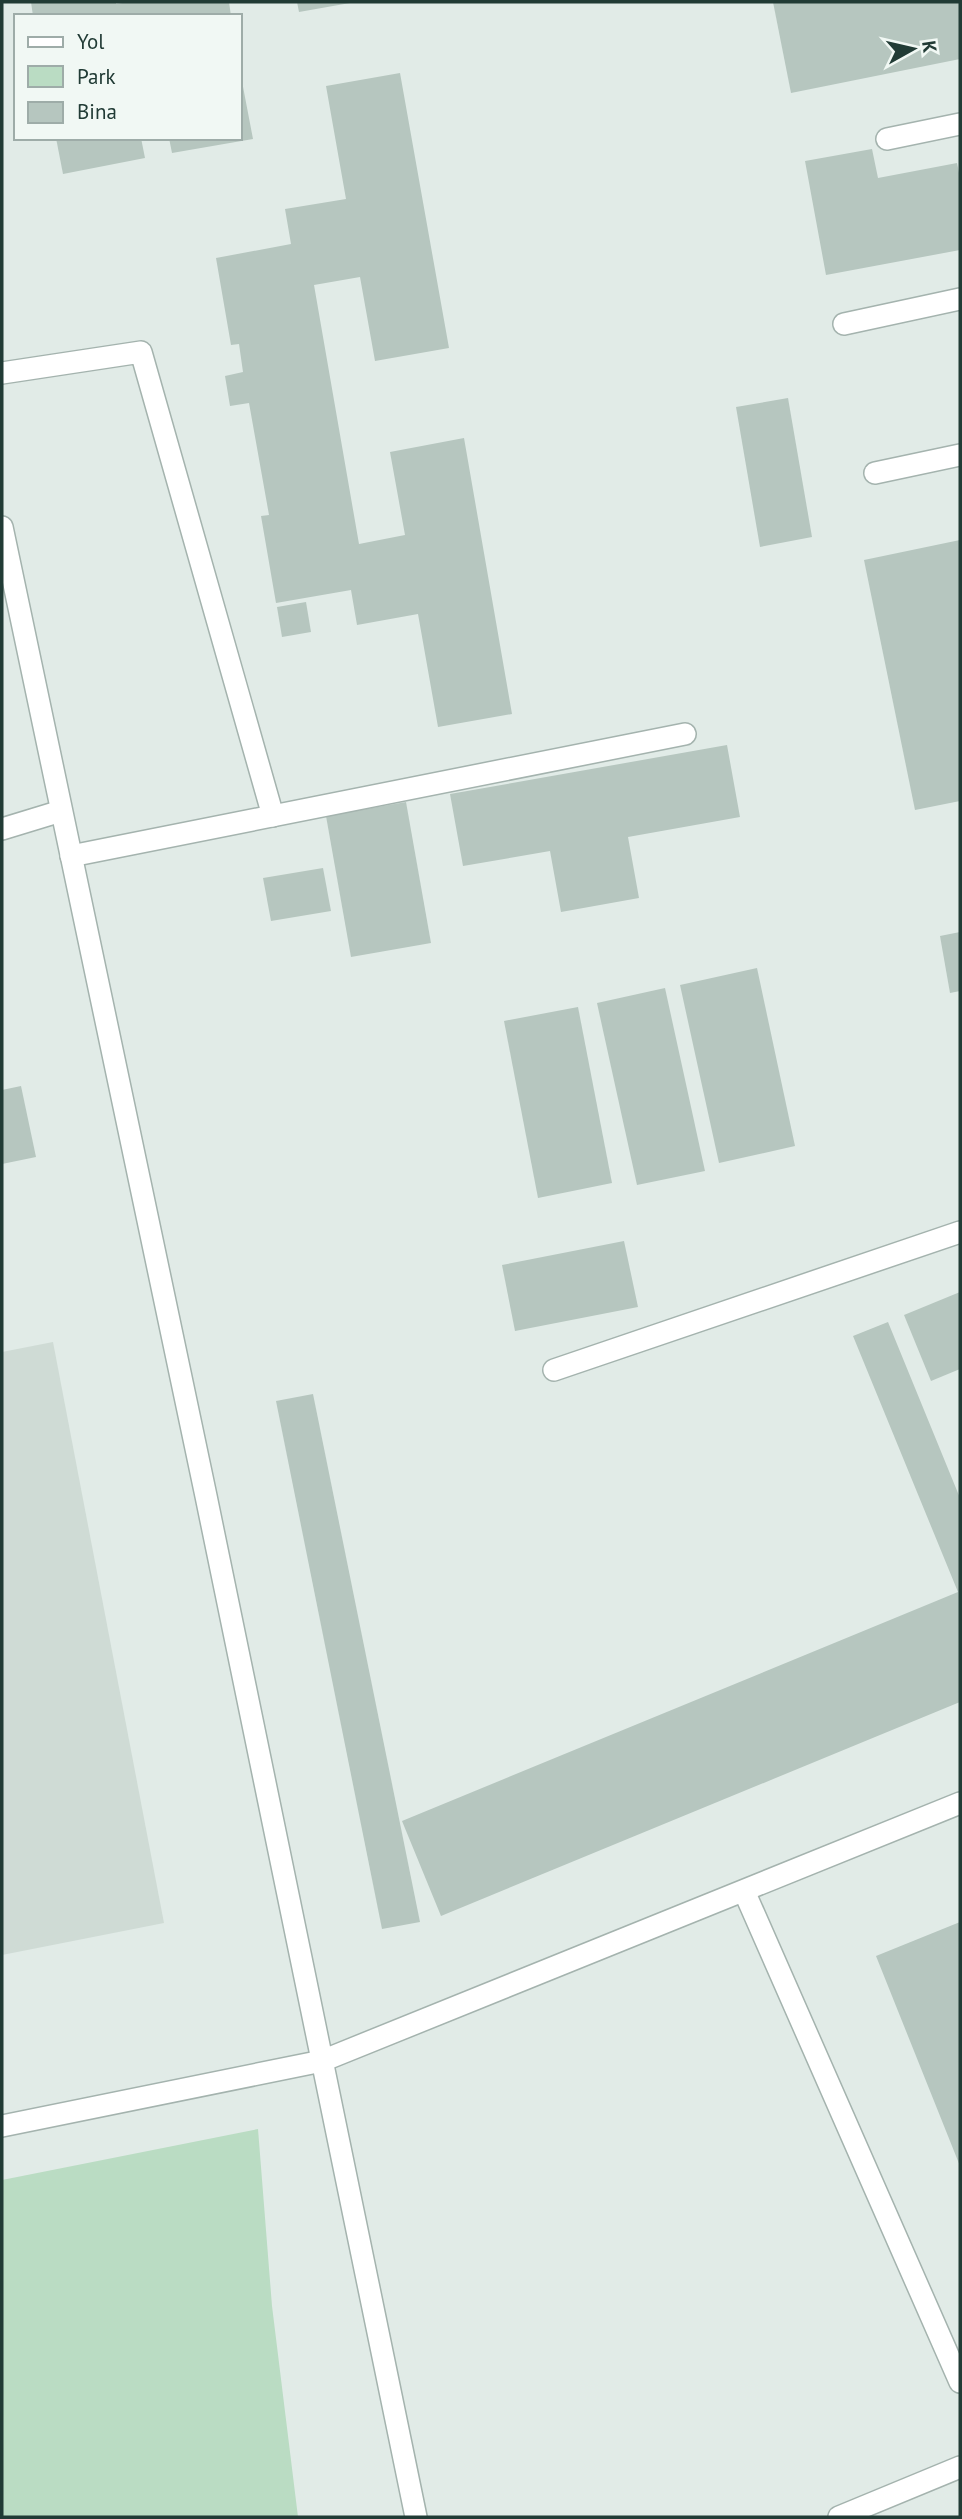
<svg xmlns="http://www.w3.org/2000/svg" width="962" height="2519" viewBox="0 0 962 2519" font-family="'PT Sans',sans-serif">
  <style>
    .built { fill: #cfdbd5 }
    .green { fill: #badcc3 }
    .building { fill: #b6c6bf }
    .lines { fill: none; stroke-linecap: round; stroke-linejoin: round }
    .minor-casing { stroke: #a4b3ae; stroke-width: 24 }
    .minor { stroke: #fff; stroke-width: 21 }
  </style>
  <rect width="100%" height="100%" fill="#e1ebe7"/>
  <!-- built -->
  <path class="built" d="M53,1342L164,1923L2,1955V1352Z"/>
  <!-- green -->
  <path class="green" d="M258,2129L272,2306L298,2517H2V2180Z"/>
  <!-- building -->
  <g class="building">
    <path d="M31,2H116V4L129,2H229L231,16H33Z"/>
    <path d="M297,2H349L350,3L299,12Z"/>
    <path d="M773,2H960V59L791,93Z"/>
    <path d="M240,71L253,139L172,153L169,138H240Z"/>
    <path d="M400,73L449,348L375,361L360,277L314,285L359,544L405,535L390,452L464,438L512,714L438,727L418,614L357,625L351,590L276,603L261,516L269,515L249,403L230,406L225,376L243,372L239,344L231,345L216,258L291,244L285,209L346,199L326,86Z"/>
    <path d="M56,138H141L145,158L63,174Z"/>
    <path d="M872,149L878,178L957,163L960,178V250L826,275L805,161Z"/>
    <path d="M788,398L812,537L760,547L736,407Z"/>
    <path d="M960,540V801L915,810L864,560Z"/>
    <path d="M306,602L311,632L282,637L277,607Z"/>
    <path d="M727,745L740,817L628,837L639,898L561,912L550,851L463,866L450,794Z"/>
    <path d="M406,802L431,943L351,957L326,816Z"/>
    <path d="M323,868L331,911L271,921L263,878Z"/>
    <path d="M960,932V991L950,993L940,936Z"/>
    <path d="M757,968L795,1146L719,1163L680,985Z"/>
    <path d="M665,988L705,1171L637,1185L597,1003Z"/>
    <path d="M578,1007L612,1183L538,1198L504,1021Z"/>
    <path d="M21,1086L36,1157L2,1164V1090Z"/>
    <path d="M624,1241L638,1307L515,1331L502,1265Z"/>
    <path d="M960,1292V1369L931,1381L904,1315Z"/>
    <path d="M888,1322L960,1498V1702L441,1916L402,1821L958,1592L853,1336Z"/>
    <path d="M313,1394L420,1922L382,1929L276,1401Z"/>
    <path d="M960,1922V2166L876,1956Z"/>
  </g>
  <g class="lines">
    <!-- minor casing -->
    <g class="minor-casing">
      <g id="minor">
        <path d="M887,139L960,124"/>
        <path d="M844,324L960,299"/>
        <path d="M2,373L141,352L273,816"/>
        <path d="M875,473L960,455"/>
        <path d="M2,527L206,1496L416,2517"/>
        <path d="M2,829L61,811"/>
        <path d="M71,856L685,734"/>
        <path d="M554,1370L960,1232"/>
        <path d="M744,1891L960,2382"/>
        <path d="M2,2126L322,2061L960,1803"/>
        <path d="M839,2517L960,2467"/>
      </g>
    </g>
    <!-- minor -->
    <use href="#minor" class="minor"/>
  </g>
  <!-- border -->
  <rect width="962" height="2519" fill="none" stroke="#213b35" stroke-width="7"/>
  <!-- legend -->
  <rect x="14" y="14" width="228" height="126" fill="#f1f8f4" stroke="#9eaca8" stroke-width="2"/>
  <rect x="28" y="37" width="35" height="10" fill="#ffffff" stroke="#9eaca8" stroke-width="2"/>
  <text x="77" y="49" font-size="21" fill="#213b35">Yol</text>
  <rect x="28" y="66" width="35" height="21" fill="#badcc3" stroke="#9eaca8" stroke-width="2"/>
  <text x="77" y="84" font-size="21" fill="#213b35">Park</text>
  <rect x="28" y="102" width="35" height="21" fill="#b6c6bf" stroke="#9eaca8" stroke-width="2"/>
  <text x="77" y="119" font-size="21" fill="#213b35">Bina</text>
  <!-- north arrow -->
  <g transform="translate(913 49) rotate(82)" stroke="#f1f8f4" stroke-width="5" paint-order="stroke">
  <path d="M0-5L12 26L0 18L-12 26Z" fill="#213b35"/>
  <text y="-10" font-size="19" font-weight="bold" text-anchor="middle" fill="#213b35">K</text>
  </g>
</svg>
